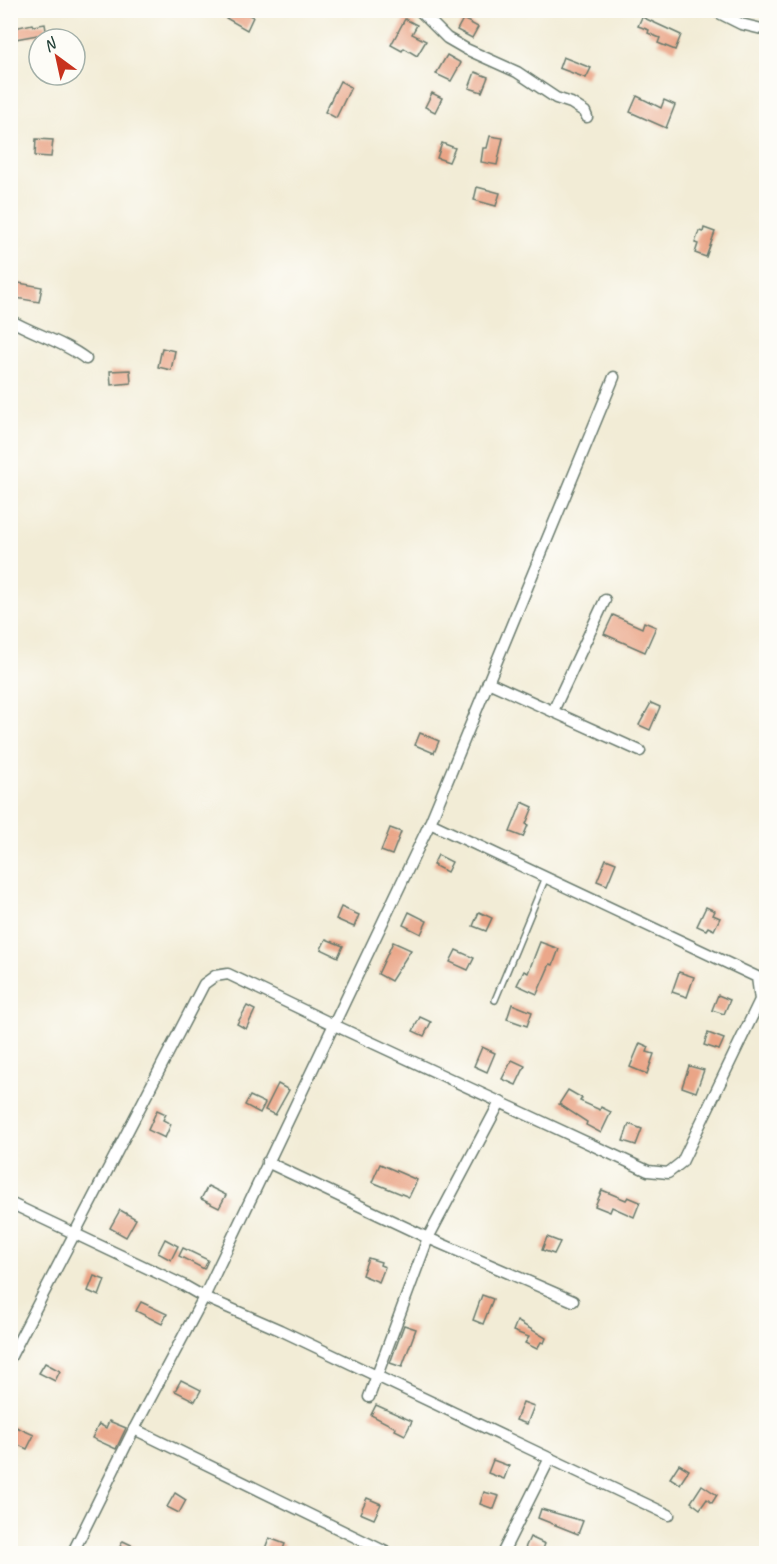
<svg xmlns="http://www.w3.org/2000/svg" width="777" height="1564" viewBox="0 0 777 1564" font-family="Caveat,sans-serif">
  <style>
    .building { fill: #eaa587 }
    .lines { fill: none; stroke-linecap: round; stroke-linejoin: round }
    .lane-casing { stroke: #697a6d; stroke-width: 8 }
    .street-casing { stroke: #697a6d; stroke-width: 13 }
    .lane { stroke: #fff; stroke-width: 5 }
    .street { stroke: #fff; stroke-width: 10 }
  </style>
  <rect width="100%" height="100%" fill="#fdfcf7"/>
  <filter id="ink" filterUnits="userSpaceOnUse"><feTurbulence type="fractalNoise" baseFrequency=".0167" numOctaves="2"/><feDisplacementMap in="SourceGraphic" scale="12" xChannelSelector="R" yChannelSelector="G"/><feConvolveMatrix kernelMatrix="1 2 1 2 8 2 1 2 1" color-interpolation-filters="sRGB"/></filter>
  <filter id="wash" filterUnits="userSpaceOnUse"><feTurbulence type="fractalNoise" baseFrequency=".008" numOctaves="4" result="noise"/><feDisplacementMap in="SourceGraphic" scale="24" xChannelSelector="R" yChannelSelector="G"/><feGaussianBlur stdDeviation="1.35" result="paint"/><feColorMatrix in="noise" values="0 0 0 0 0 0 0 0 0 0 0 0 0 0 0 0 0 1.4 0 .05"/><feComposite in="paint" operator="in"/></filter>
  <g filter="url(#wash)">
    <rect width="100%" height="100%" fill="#f2ecd6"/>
    <g id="blocks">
      <!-- building -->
      <g class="building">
        <path d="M212,10H240L253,17L247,30Z"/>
        <path d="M642,17L681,35L675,50L658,43L660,38L648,33L649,30L638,26Z"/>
        <path d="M405,19L417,25L412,34L426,41L417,56L404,48L402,51L391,45Z"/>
        <path d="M463,19L478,27L472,38L457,30Z"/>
        <path d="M32,24L33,26L45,24L47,36L38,38L37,35L10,40V29Z"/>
        <path d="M447,55L461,63L451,81L436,74Z"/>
        <path d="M563,57L591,68L586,78L559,68Z"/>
        <path d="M475,72L488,77L482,92L469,88Z"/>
        <path d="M340,81L351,87L336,118L325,112Z"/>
        <path d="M432,93L442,98L435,112L425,107Z"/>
        <path d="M637,96L661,108L664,100L675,105L666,128L630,112Z"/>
        <path d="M490,136L503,138L497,165L481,162L483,148H487Z"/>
        <path d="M36,139L53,140L51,157L35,156Z"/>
        <path d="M442,143L455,148L449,162L437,158Z"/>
        <path d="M477,187L500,193L496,206L474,200Z"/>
        <path d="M704,228L715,232L706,257L695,253L698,244L695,243L699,231L703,232Z"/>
        <path d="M13,282L42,287L39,302L10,297Z"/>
        <path d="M162,348L175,351L171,370L158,367Z"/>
        <path d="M130,370L131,383L111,385L110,371Z"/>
        <path d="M613,615L642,628L644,622L656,627L645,652L604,634Z"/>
        <path d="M651,703L660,707L650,730L639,725Z"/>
        <path d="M420,733L439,741L434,753L415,745Z"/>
        <path d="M522,802L533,807L526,824L528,825L523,837L510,832Z"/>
        <path d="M390,828L401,832L392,855L381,851Z"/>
        <path d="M438,855L452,862L447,872L433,865Z"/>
        <path d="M606,859L616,863L607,885L597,881Z"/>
        <path d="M341,907L359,915L354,927L336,919Z"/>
        <path d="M706,907L715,911L713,915L720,918L714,930L708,927L706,930L697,926Z"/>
        <path d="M409,912L427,921L421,934L403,925Z"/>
        <path d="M479,912L492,918L486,931L473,926Z"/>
        <path d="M326,939L343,946L338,957L321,949Z"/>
        <path d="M393,942L411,950L391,981L378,974Z"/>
        <path d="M540,942L559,949L553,965L550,964L537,994L517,985L524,971L528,973Z"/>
        <path d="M456,950L474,958L468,970L450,962Z"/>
        <path d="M679,972L694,977L687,997L672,992Z"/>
        <path d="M718,995L730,1000L724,1014L712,1010Z"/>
        <path d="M512,1004L532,1012L527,1026L507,1019Z"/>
        <path d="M247,1006L255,1010L246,1029L237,1024Z"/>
        <path d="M420,1017L431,1022L424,1036L413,1031Z"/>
        <path d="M708,1033L724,1039L719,1050L704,1045Z"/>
        <path d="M640,1043L649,1047L647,1052L654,1054L647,1074L630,1067Z"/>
        <path d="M482,1047L495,1053L487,1072L474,1066Z"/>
        <path d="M512,1060L525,1066L516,1085L502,1079Z"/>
        <path d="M689,1066L704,1070L696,1092L682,1087Z"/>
        <path d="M278,1084L289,1090L275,1115L265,1110Z"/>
        <path d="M568,1090L582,1098L580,1101L600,1110L601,1107L611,1112L601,1133L586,1125L587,1122L559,1104Z"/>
        <path d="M250,1096L265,1103L260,1113L245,1105Z"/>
        <path d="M157,1110L166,1114L163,1120L171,1124L165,1138L148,1130Z"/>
        <path d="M629,1124L642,1129L636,1145L623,1141Z"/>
        <path d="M380,1164L417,1180L409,1197L372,1182Z"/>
        <path d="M208,1186L226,1195L219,1208L201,1199Z"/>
        <path d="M602,1190L626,1200L628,1197L640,1202L634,1217L612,1207L610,1212L595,1206Z"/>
        <path d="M120,1210L136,1219L126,1237L110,1228Z"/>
        <path d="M547,1237L560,1242L554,1254L542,1250Z"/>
        <path d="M165,1239L178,1246L171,1260L158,1253Z"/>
        <path d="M183,1248L208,1260L204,1269L179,1256Z"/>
        <path d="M368,1258L381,1262L380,1265L385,1267L379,1282L362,1275Z"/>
        <path d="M94,1276L105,1280L99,1296L88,1291Z"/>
        <path d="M482,1295L493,1299L483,1324L473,1320Z"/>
        <path d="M141,1302L167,1314L162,1324L136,1311Z"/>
        <path d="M517,1321L546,1338L544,1343L541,1342L537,1349L525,1343L529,1337L513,1331Z"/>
        <path d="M404,1325L416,1329L402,1367L390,1363Z"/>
        <path d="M45,1363L60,1371L55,1381L39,1373Z"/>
        <path d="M181,1380L201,1390L195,1401L175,1391Z"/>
        <path d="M523,1402L534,1406L527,1424L516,1420Z"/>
        <path d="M376,1405L412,1421L405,1435L395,1430L396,1428L371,1415Z"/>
        <path d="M109,1421L126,1428L116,1449L92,1438L99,1424L106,1428Z"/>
        <path d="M14,1426L34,1435L27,1449L10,1441V1433Z"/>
        <path d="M493,1460L509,1466L504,1479L488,1473Z"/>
        <path d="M679,1464L689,1470L680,1484L670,1478Z"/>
        <path d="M702,1485L717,1495L712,1503L707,1499L700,1509L691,1502Z"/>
        <path d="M484,1492L499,1496L494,1509L480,1504Z"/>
        <path d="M175,1493L186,1500L179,1513L167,1507Z"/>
        <path d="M367,1498L381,1504L374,1519L360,1513Z"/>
        <path d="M541,1509L583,1521L578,1534L538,1518Z"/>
        <path d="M530,1537L545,1544L541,1554L525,1548Z"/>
        <path d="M269,1538L285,1544L281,1554H263Z"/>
        <path d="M123,1541L150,1554H116Z"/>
      </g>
    </g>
  </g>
  <g filter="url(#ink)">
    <use href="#blocks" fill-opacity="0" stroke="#697a6d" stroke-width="1.5"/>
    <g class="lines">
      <!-- lane casing -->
      <g class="lane-casing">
        <path id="lane" d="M495,1000L546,877"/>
      </g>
      <!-- street casing -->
      <g class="street-casing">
        <g id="street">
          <path d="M419,10L447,38L466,49L517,72L556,98L571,103L585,112L587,117"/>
          <path d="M713,10L741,24L766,30"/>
          <path d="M10,320C34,334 64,342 86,359"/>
          <path d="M488,682L640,751"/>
          <path d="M553,711L605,600"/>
          <path d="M267,1162L428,1238L573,1301"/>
          <path d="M10,1203L183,1285L204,1297L280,1330L669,1515"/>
          <path d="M10,1358L204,984L215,976L228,974L332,1024L648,1171L668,1173L682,1162L760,1000L757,977L430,823"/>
          <path d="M369,1397L428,1238L500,1102"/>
          <path d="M134,1429L390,1554"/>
          <path d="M72,1554L134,1429L204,1297L430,823L614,377"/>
          <path d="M502,1554L550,1458"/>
        </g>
      </g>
      <!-- lane -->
      <use href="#lane" class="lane"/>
      <!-- street -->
      <use href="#street" class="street"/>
    </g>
  </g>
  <!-- margin -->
  <rect width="777" height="1564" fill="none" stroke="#fdfcf7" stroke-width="36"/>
  <!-- north arrow -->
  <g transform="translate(57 57) rotate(327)"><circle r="28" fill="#fdfcf7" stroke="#a4b0a9" stroke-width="1.5"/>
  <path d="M0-4.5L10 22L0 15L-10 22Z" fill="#c8321e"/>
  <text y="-9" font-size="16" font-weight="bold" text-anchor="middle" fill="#1f3d34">N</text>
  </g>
</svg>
